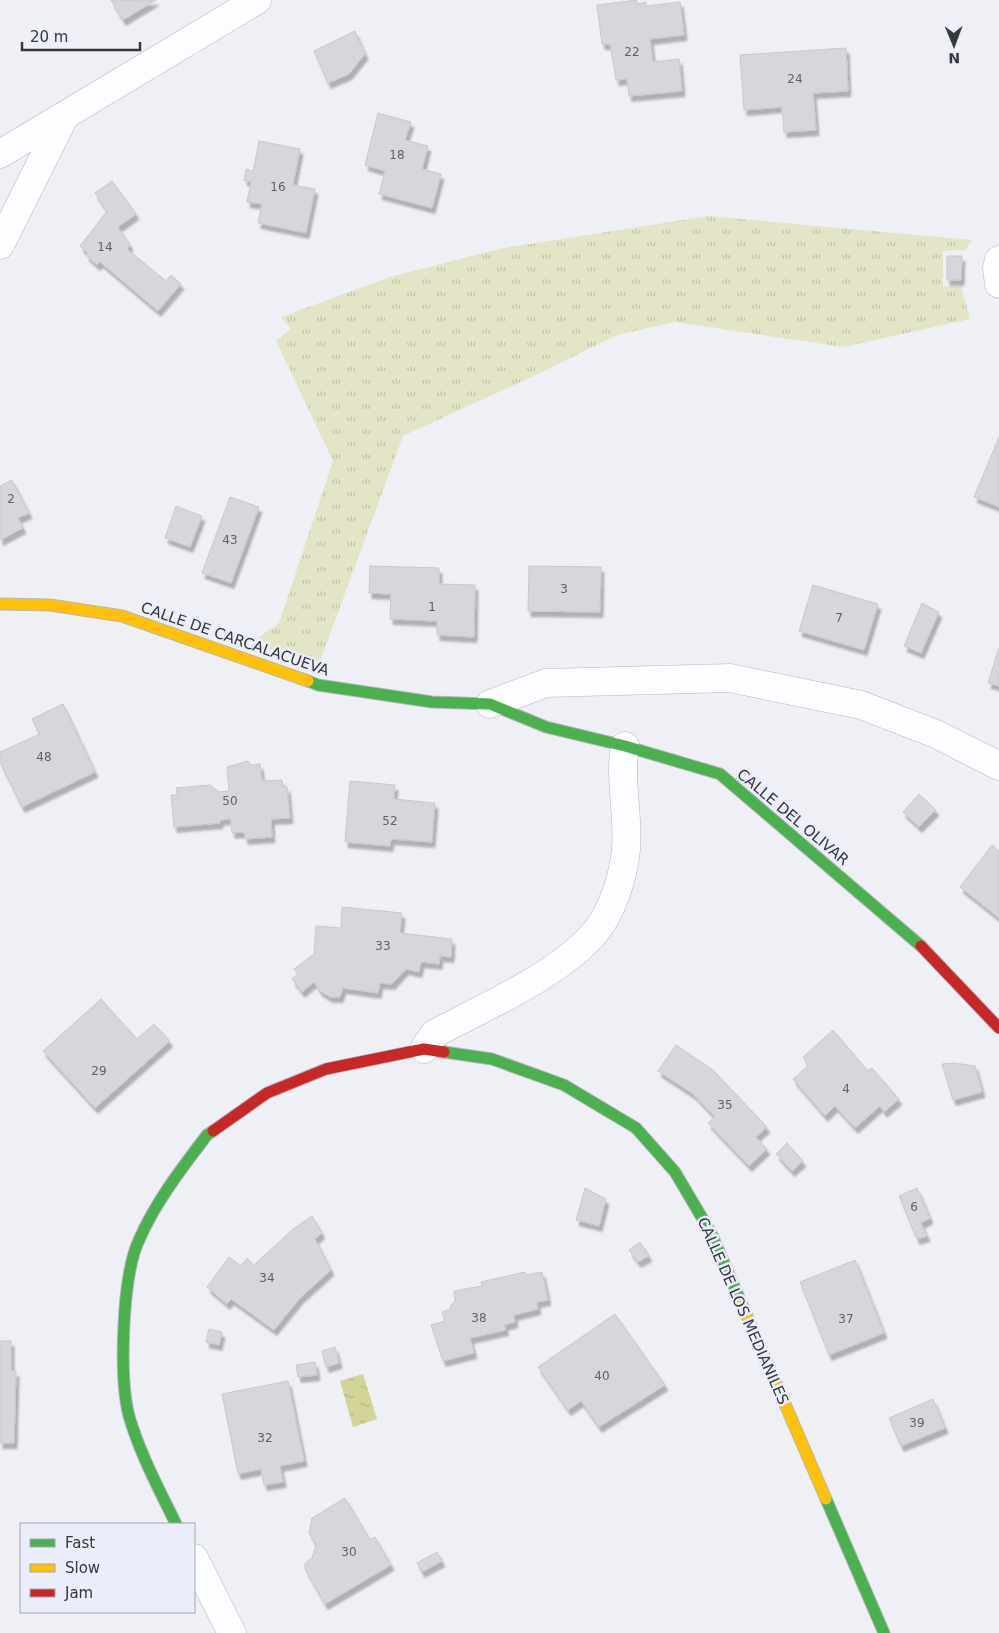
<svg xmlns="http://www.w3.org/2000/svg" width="999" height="1633" viewBox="0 0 999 1633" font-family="'DejaVu Sans',sans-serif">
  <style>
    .grass { fill: url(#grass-tufts) }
    .water { fill: url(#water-ripples) }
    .building { fill: #d5d7dc; stroke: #c8c9cd; filter: url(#shadow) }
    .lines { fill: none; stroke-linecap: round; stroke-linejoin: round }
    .street-casing { stroke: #b6b7bc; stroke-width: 29 }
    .fast-casing { stroke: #b6b7bc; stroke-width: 13 }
    .slow-casing { stroke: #b6b7bc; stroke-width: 13 }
    .jam-casing { stroke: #b6b7bc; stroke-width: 13 }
    .street { stroke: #fcfdfe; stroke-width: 28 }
    .fast { stroke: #4caf50; stroke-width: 11 }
    .slow { stroke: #ffc107; stroke-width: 11 }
    .jam { stroke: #c62828; stroke-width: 11 }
    .labels { text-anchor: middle; stroke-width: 5; stroke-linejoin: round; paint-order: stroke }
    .number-label { font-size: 12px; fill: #606266 }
    .street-label { font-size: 15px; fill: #35373b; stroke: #ebeefa }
  </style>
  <defs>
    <pattern id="grass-tufts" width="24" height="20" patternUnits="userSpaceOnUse" patternTransform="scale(1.25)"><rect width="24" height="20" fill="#e3e5c6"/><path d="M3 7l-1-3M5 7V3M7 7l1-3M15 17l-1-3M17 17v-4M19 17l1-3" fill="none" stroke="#c3c5ab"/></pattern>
    <pattern id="water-ripples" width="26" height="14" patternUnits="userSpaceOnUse" patternTransform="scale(1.25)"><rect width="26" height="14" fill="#d2d498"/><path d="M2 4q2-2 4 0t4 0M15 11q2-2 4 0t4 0" fill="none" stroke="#b5b784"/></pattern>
    <filter id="shadow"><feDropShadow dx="3" dy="5.5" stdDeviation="1" flood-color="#0004"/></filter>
  </defs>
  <rect width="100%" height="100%" fill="#eef0f6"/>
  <!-- grass -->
  <path class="grass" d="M708,216L972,240L965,250L943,251V287L961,286L970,319L843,347L675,322L617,335L540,373L403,436L319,664L251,643L279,623L333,461L276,341L291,329L281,317L390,277L499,249Z"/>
  <!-- water -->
  <path class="water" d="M363,1374L377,1419L353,1427L340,1381Z"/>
  <!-- building -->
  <g class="building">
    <path d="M111,0H156L123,20Z"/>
    <path d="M637,0V4L646,2V6L680,2L684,35L650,39L653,62L679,59L682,91L629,96L627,79L616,80L610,44H602L597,5Z"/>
    <path d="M355,31L365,54L349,74L328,83L314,51Z"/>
    <path d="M846,48L848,91L813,93L816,130L784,132L782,107L744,110L740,55Z"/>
    <path d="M378,113L411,122L405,140L428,146L422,169L441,174L432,208L379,194L385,171L365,165Z"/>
    <path d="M259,141L300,149L293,185L315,189L306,233L258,223L262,204L247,202L251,182L244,180L246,169L253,171Z"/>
    <path d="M112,181L136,214L118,227L130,245L127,249L166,281L171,275L181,284L158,311L100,262L97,265L86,255L88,253L80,246L107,211L95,193Z"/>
    <path d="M947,256H962L961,280H947Z"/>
    <path d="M999,437V507L974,497Z"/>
    <path d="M12,480L29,513L18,518L23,528L0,540V486Z"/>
    <path d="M230,497L259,507L231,583L202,573Z"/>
    <path d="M176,506L202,516L190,547L165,538Z"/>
    <path d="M370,566L439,568V584L475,585L474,637L437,635V621L390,619L391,594L369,593Z"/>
    <path d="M529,566L601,567L600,612L528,611Z"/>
    <path d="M813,585L878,604L864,650L799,631Z"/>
    <path d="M922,603L939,612L921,653L904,646Z"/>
    <path d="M999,648V686L988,683Z"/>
    <path d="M63,704L95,772L22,807L0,762V752L40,734L32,719Z"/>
    <path d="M248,761L251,765L260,764L262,781L282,780L283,787H287L290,818L271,819L272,837L245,839L244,832L232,833L231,819L220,820V823L174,827L171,795H177L176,788L210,785L219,792L229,791L227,767Z"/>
    <path d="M350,781L395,785L394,799L435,803L432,842L391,839L390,846L345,842Z"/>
    <path d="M919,794L936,810L919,827L903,812Z"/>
    <path d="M992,845L999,851V918L960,887Z"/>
    <path d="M342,907L402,913L400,933L452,939L451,957L440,956L439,964L421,962L419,972L406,969L392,984L380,983L378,993L343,988L340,997H330L320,991L314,982L302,992L292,979L298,974L294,969L314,954L316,926L341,928Z"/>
    <path d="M101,999L137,1039L154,1024L170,1041L95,1108L43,1051Z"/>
    <path d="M833,1030L868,1071L872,1068L899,1099L884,1112L880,1106L855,1128L835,1106L825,1116L793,1079L809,1065L803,1057Z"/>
    <path d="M676,1045L713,1070L767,1127L756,1137L767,1149L749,1166L708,1123L715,1117L693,1094L658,1071Z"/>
    <path d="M954,1063L975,1066L982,1092L953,1100L942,1064Z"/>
    <path d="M787,1143L803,1161L792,1171L776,1154Z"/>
    <path d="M585,1188L606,1199L599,1226L576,1220Z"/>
    <path d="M917,1188L930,1218L921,1223L927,1236L917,1239L899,1196Z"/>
    <path d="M312,1216L322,1233L315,1239L331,1270L300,1298L274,1330L231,1299L227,1304L207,1287L229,1257L241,1266L247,1258L254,1265L293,1229Z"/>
    <path d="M640,1242L649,1256L638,1262L629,1250Z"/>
    <path d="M855,1260L884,1333L829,1355L800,1282Z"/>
    <path d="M525,1272L526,1275L542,1272L548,1300L537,1302L538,1309L514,1315L515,1322L504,1325L506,1330L470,1338L474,1353L443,1361L431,1325L445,1321L442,1312L450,1309L451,1305L455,1302L454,1291L482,1286L481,1282Z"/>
    <path d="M615,1314L665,1385L599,1427L581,1401L568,1410L538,1367Z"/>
    <path d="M209,1329L222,1332L219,1345L206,1342Z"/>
    <path d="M0,1341H11V1371H16L14,1443H0Z"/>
    <path d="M335,1347L339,1363L326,1367L322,1351Z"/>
    <path d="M315,1362L317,1375L298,1377L296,1365Z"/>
    <path d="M288,1381L304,1461L280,1466L283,1482L264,1485L261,1469L238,1474L222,1394Z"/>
    <path d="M933,1399L945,1428L901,1446L889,1418Z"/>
    <path d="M345,1498L370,1540L375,1537L391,1565L325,1604L305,1569V1563L312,1558L316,1545L309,1533L312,1518Z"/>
    <path d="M437,1552L442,1561L422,1572L417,1563Z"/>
  </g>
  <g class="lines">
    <!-- street casing -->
    <g class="street-casing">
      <g id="street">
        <path d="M0,154L257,0"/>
        <path d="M0,245L64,117"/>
        <path d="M999,260L997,268L999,284"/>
        <path d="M490,704L546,683L730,678L861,705L936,734L999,766"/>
        <path d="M424,1049L434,1034C484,1007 553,978 592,936C611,916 624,876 626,849C629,814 619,781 625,746"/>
        <path d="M194,1558L232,1633"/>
      </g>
    </g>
    <!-- fast casing -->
    <g class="fast-casing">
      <g id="fast">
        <path d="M308,681L318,685L432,702L490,704L546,727L625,746L720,774L921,946"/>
        <path d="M444,1052L492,1059L564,1085L636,1128L675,1172L711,1233L740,1300"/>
        <path d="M826,1499L884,1633"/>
        <path d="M176,1524C159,1489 140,1454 129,1416C119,1377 122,1276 139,1240C156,1201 182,1168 207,1135L213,1131"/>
      </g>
    </g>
    <!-- slow casing -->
    <g class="slow-casing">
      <g id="slow">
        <path d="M0,604L50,605L122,616L308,681"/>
        <path d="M740,1300L826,1499"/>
      </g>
    </g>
    <!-- jam casing -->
    <g class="jam-casing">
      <g id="jam">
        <path d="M921,946L999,1028"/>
        <path d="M213,1131L267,1093L326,1069L424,1049L444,1052"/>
      </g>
    </g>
    <!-- street -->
    <use href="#street" class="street"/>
    <!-- fast -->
    <use href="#fast" class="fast"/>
    <!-- slow -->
    <use href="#slow" class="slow"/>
    <!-- jam -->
    <use href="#jam" class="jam"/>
  </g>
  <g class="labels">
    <!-- number labels -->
    <g class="number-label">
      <text x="632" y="56">22</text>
      <text x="795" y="83">24</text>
      <text x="397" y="159">18</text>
      <text x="278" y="191">16</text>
      <text x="105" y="251">14</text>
      <text x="11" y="503">2</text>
      <text x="230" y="544">43</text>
      <text x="564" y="593">3</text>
      <text x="432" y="611">1</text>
      <text x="839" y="622">7</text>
      <text x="44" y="761">48</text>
      <text x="230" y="805">50</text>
      <text x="390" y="825">52</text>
      <text x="383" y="950">33</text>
      <text x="99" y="1075">29</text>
      <text x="846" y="1093">4</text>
      <text x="725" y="1109">35</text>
      <text x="914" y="1211">6</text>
      <text x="267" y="1282">34</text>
      <text x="479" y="1322">38</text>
      <text x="846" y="1323">37</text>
      <text x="602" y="1380">40</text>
      <text x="917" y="1427">39</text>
      <text x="265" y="1442">32</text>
      <text x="349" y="1556">30</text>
    </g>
    <!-- street labels -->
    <g class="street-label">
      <text transform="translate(235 639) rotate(19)" y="5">CALLE DE CARCALACUEVA</text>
      <text transform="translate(793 817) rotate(40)" y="5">CALLE DEL OLIVAR</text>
      <text transform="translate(743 1311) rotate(66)" y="5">CALLE DE LOS MEDIANILES</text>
    </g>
  </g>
  <!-- legend -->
  <rect x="20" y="1523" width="175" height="90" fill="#ebeefa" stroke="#a2a5ae"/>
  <rect x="30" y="1539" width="25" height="8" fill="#4caf50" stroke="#a2a5ae"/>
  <text x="65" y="1548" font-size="15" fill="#35373b">Fast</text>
  <rect x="30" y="1564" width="25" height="8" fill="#ffc107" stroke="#a2a5ae"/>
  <text x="65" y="1573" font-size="15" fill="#35373b">Slow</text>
  <rect x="30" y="1589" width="25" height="8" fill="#c62828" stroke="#a2a5ae"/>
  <text x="65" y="1598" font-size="15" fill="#35373b">Jam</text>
  <!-- north arrow -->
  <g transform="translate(954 45) rotate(179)" stroke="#ebeefa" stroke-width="4" paint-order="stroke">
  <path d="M0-4L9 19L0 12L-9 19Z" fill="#35373b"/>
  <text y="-8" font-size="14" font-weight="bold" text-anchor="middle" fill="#35373b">N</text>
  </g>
  <!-- scale -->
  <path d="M22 42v8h118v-8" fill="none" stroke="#35373b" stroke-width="2.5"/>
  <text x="30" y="42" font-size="15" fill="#35373b" stroke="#ebeefa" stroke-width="4" paint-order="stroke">20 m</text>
</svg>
